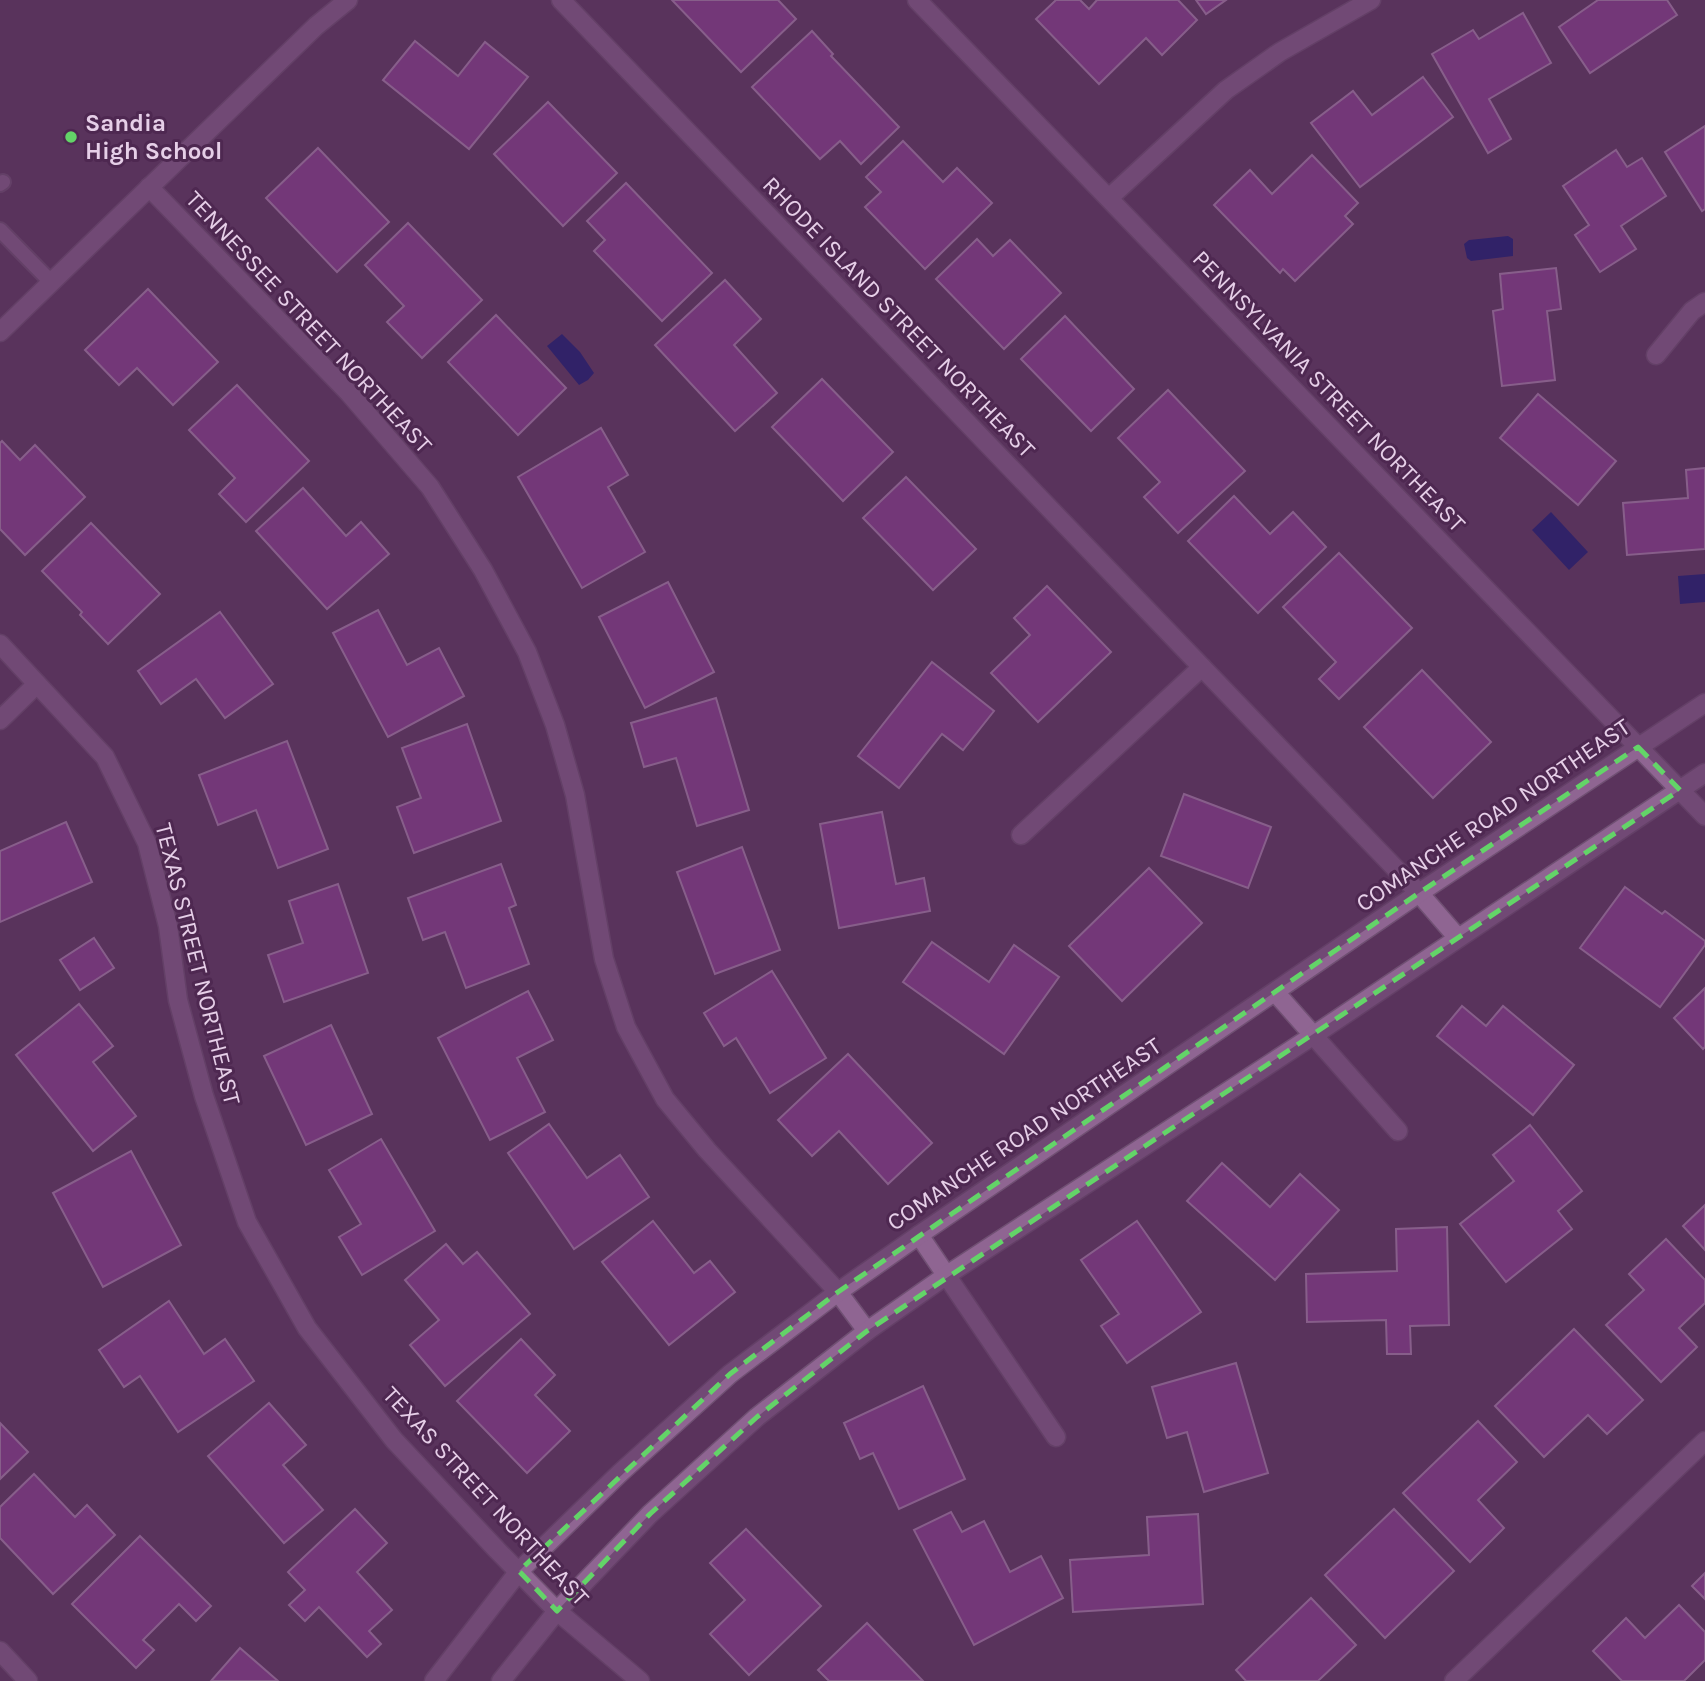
<svg xmlns="http://www.w3.org/2000/svg" width="1705" height="1681" viewBox="0 0 1705 1681" font-family="Karla,sans-serif">
  <style>
    .water { fill: #010f75 }
    .building { fill: #923c99; stroke: #bf93c2; stroke-width: 2 }
    .lines { fill: none; stroke-linecap: round; stroke-linejoin: round }
    .service-casing { stroke: #705073; stroke-width: 18 }
    .minor-casing { stroke: #705073; stroke-width: 21 }
    .tertiary-casing { stroke: #705073; stroke-width: 21 }
    .service { stroke: #8f6592; stroke-width: 14 }
    .minor { stroke: #8f6592; stroke-width: 18 }
    .tertiary { stroke: #8f6592; stroke-width: 18 }
    .marked { fill: none; stroke: #63d468; stroke-width: 5; stroke-dasharray: 14 9; stroke-linejoin: round }
    .poi-dot { fill: #63d468; stroke: #4e2851; stroke-width: 2.5 }
    .labels { text-anchor: middle; stroke-width: 6; stroke-linejoin: round; paint-order: stroke }
    .poi-label { font-size: 24px; font-weight: bold; fill: #e6cfe8; stroke: #4e2851; text-anchor: start }
    .street-label { font-size: 24px; fill: #e6cfe8; stroke: #4e2851 }
  </style>
  <rect width="100%" height="100%" fill="#5a335c"/>
  <!-- water -->
  <g class="water">
    <path d="M1508,236L1513,239V256L1471,261L1467,258L1464,244L1469,240Z"/>
    <path d="M562,334L580,352L594,373L588,380L579,385L547,346Z"/>
    <path d="M1551,512L1588,552L1569,570L1532,530Z"/>
    <path d="M1705,574V602L1680,604L1678,576Z"/>
  </g>
  <!-- building -->
  <g class="building">
    <path d="M672,0H778L796,19L741,72Z"/>
    <path d="M1056,0H1080L1089,9L1097,0H1178L1197,20L1162,55L1146,38L1099,84L1036,19Z"/>
    <path d="M1196,0H1226L1206,14Z"/>
    <path d="M1598,0H1667L1677,15L1590,73L1559,27Z"/>
    <path d="M1523,13L1551,63L1489,99L1511,139L1488,153L1432,54L1473,30L1479,39Z"/>
    <path d="M812,31L833,54L831,56L899,127L861,164L840,141L820,159L752,87Z"/>
    <path d="M415,41L458,76L485,42L528,77L469,149L383,80Z"/>
    <path d="M1423,77L1453,117L1360,187L1311,123L1353,91L1372,115Z"/>
    <path d="M548,102L617,173L563,226L494,154Z"/>
    <path d="M1705,126V209L1702,211L1665,152Z"/>
    <path d="M903,141L943,182L957,168L992,203L925,269L865,207L881,192L866,177Z"/>
    <path d="M318,148L389,222L337,272L266,198Z"/>
    <path d="M1616,150L1627,167L1642,158L1666,196L1621,226L1636,249L1600,272L1575,235L1589,225L1563,186Z"/>
    <path d="M1312,155L1358,203L1345,216L1353,224L1295,281L1283,269L1280,273L1214,205L1250,170L1272,194Z"/>
    <path d="M626,183L712,273L662,321L594,251L605,240L587,221Z"/>
    <path d="M408,223L482,300L422,358L387,322L404,306L365,265Z"/>
    <path d="M977,239L993,256L1010,240L1061,293L1004,349L936,279Z"/>
    <path d="M1556,268L1561,309L1547,311L1555,380L1502,386L1493,311L1503,309L1500,274Z"/>
    <path d="M725,280L761,319L734,345L777,393L735,431L655,345Z"/>
    <path d="M148,289L218,362L173,405L137,368L119,385L85,350Z"/>
    <path d="M496,315L566,388L518,435L448,362Z"/>
    <path d="M1065,316L1134,389L1091,431L1021,359Z"/>
    <path d="M822,379L893,452L843,501L772,427Z"/>
    <path d="M237,385L309,461L246,522L219,494L235,478L189,430Z"/>
    <path d="M1168,390L1245,471L1178,533L1144,497L1160,482L1118,438Z"/>
    <path d="M1538,394L1616,461L1578,505L1500,438Z"/>
    <path d="M601,428L628,475L608,487L645,552L582,588L518,477Z"/>
    <path d="M2,441L20,460L35,445L85,497L25,555L0,529V443Z"/>
    <path d="M1705,468V549L1627,555L1623,503L1688,498L1686,470Z"/>
    <path d="M906,477L976,549L933,590L863,518Z"/>
    <path d="M303,488L346,536L361,522L389,554L327,609L256,531Z"/>
    <path d="M1234,496L1270,534L1293,512L1326,547L1258,613L1188,541Z"/>
    <path d="M91,523L160,594L108,644L80,615L82,612L42,571Z"/>
    <path d="M1339,553L1412,628L1339,699L1319,679L1336,662L1283,607Z"/>
    <path d="M668,582L714,672L645,708L599,617Z"/>
    <path d="M1047,586L1111,652L1038,722L991,673L1030,635L1014,618Z"/>
    <path d="M378,610L407,665L439,648L464,696L388,737L333,633Z"/>
    <path d="M220,612L273,684L225,718L196,679L161,704L138,671Z"/>
    <path d="M932,662L994,711L963,750L942,734L899,788L858,756Z"/>
    <path d="M1422,670L1491,742L1433,798L1364,727Z"/>
    <path d="M716,698L749,810L697,826L676,758L644,767L631,723Z"/>
    <path d="M467,724L501,821L414,853L397,807L421,798L402,748Z"/>
    <path d="M287,741L328,849L278,868L256,810L218,825L199,775Z"/>
    <path d="M1184,794L1271,827L1248,888L1161,856Z"/>
    <path d="M882,812L896,884L924,878L930,911L839,928L820,824Z"/>
    <path d="M66,822L92,882L0,922V851Z"/>
    <path d="M742,847L780,950L715,974L677,872Z"/>
    <path d="M501,864L516,905L509,908L529,964L466,988L445,932L423,940L408,898Z"/>
    <path d="M1149,868L1202,923L1122,1001L1069,946Z"/>
    <path d="M338,884L368,973L284,1002L268,955L303,943L289,901Z"/>
    <path d="M1625,887L1662,914L1665,911L1705,941V945L1660,1007L1580,948Z"/>
    <path d="M94,938L114,968L80,990L60,960Z"/>
    <path d="M932,942L989,982L1014,945L1059,977L1004,1054L903,982Z"/>
    <path d="M772,971L826,1058L770,1093L736,1038L724,1046L704,1013Z"/>
    <path d="M1705,988V1047L1703,1049L1674,1018Z"/>
    <path d="M528,991L553,1040L517,1058L545,1112L490,1140L438,1038Z"/>
    <path d="M79,1004L113,1046L93,1062L136,1116L93,1151L16,1055Z"/>
    <path d="M1462,1006L1486,1026L1503,1006L1574,1065L1533,1115L1437,1036Z"/>
    <path d="M331,1025L372,1114L306,1145L264,1056Z"/>
    <path d="M848,1054L932,1143L888,1184L839,1131L812,1156L778,1120Z"/>
    <path d="M549,1124L587,1178L620,1155L649,1197L574,1249L508,1153Z"/>
    <path d="M1530,1125L1582,1191L1558,1211L1572,1229L1506,1282L1460,1224L1514,1181L1493,1155Z"/>
    <path d="M381,1139L435,1231L362,1275L339,1237L361,1224L329,1170Z"/>
    <path d="M131,1151L181,1245L103,1287L53,1193Z"/>
    <path d="M1222,1163L1270,1207L1300,1174L1339,1210L1275,1280L1187,1201Z"/>
    <path d="M1705,1205V1250L1683,1226Z"/>
    <path d="M653,1221L694,1273L710,1261L735,1292L669,1345L602,1262Z"/>
    <path d="M1137,1221L1201,1312L1127,1363L1101,1326L1119,1314L1081,1260Z"/>
    <path d="M1447,1227L1449,1325L1410,1326L1411,1354H1387L1386,1320L1307,1322L1306,1274L1397,1271L1396,1229Z"/>
    <path d="M1666,1239L1705,1280V1303L1679,1328L1697,1347L1661,1382L1606,1325L1644,1290L1629,1274Z"/>
    <path d="M446,1244L463,1264L477,1252L530,1314L445,1386L410,1345L439,1320L405,1280Z"/>
    <path d="M169,1301L204,1354L225,1339L254,1381L178,1432L140,1376L124,1387L99,1350Z"/>
    <path d="M1574,1329L1643,1400L1607,1434L1588,1415L1544,1457L1495,1406Z"/>
    <path d="M521,1339L555,1375L535,1395L570,1431L527,1473L457,1401Z"/>
    <path d="M1236,1363L1268,1473L1204,1492L1187,1432L1167,1438L1152,1387Z"/>
    <path d="M923,1386L965,1479L899,1509L873,1453L860,1459L844,1423Z"/>
    <path d="M269,1403L306,1445L283,1465L323,1510L284,1543L208,1456Z"/>
    <path d="M1478,1421L1517,1462L1478,1500L1504,1528L1470,1562L1403,1493Z"/>
    <path d="M0,1423L28,1452L0,1479Z"/>
    <path d="M34,1474L75,1517L87,1505L115,1535L53,1594L0,1538V1507Z"/>
    <path d="M355,1509L387,1543L357,1572L392,1610L369,1631L381,1644L367,1657L319,1607L305,1621L289,1605L305,1590L288,1572Z"/>
    <path d="M1394,1509L1454,1571L1385,1638L1325,1575Z"/>
    <path d="M951,1512L962,1532L984,1521L1010,1572L1041,1556L1063,1598L974,1645L914,1530Z"/>
    <path d="M1198,1514L1203,1604L1073,1612L1070,1560L1149,1555L1147,1517Z"/>
    <path d="M746,1529L821,1606L749,1675L710,1634L745,1600L710,1563Z"/>
    <path d="M140,1536L211,1606L196,1621L179,1604L143,1640L154,1650L136,1668L72,1604Z"/>
    <path d="M1705,1573V1599L1692,1586Z"/>
    <path d="M1311,1598L1356,1645L1318,1681H1246L1236,1670Z"/>
    <path d="M1679,1605L1705,1632V1660L1684,1681H1622L1593,1651L1626,1618L1645,1638Z"/>
    <path d="M867,1623L923,1681H829L818,1670Z"/>
    <path d="M240,1648L278,1681H211Z"/>
  </g>
  <g class="lines">
    <!-- service casing -->
    <g class="service-casing">
      <g id="service">
        <path d="M0,184L3,182"/>
        <path d="M0,230L51,282"/>
      </g>
    </g>
    <!-- minor casing -->
    <g class="minor-casing">
      <g id="minor">
        <path d="M561,0L1419,893L1458,938"/>
        <path d="M149,187L349,393L430,487L483,570L527,652L555,725L575,795L604,959L626,1027L665,1099L707,1150L838,1292L867,1331"/>
        <path d="M1109,198L1226,90L1280,52L1371,0"/>
        <path d="M0,332L316,26L348,0"/>
        <path d="M1656,355L1692,311L1705,302"/>
        <path d="M0,644L105,757L147,843L168,926L178,1000L204,1096L247,1222L307,1328L394,1440L497,1550L557,1611L640,1681"/>
        <path d="M0,720L37,684"/>
        <path d="M1021,835L1202,667"/>
        <path d="M1275,992L1398,1131"/>
        <path d="M919,1235L1056,1437"/>
        <path d="M0,1651L28,1681"/>
        <path d="M1454,1681L1705,1441"/>
      </g>
    </g>
    <!-- tertiary casing -->
    <g class="tertiary-casing">
      <g id="tertiary">
        <path d="M917,0L1705,816"/>
        <path d="M434,1681L519,1571L620,1473L730,1374L838,1292L919,1235L1419,893L1705,703"/>
        <path d="M501,1681L557,1611L650,1514L757,1417L867,1331L947,1275L1314,1035L1705,773"/>
      </g>
    </g>
    <!-- service -->
    <use href="#service" class="service"/>
    <!-- minor -->
    <use href="#minor" class="minor"/>
    <!-- tertiary -->
    <use href="#tertiary" class="tertiary"/>
  </g>
  <!-- marked area -->
  <path d="M0 0H1705V1681H0ZM1638,747L1680,790L867,1331L757,1417L650,1514L557,1611L519,1571L730,1374L838,1292L1419,893Z" fill="#5a335c" fill-opacity=".55" fill-rule="evenodd"/>
  <path class="marked" d="M1638,747L1680,790L867,1331L757,1417L650,1514L557,1611L519,1571L730,1374L838,1292L1419,893Z"/>
  <!-- markers -->
  <circle class="poi-dot" cx="71" cy="137" r="7"/>
  <g class="labels">
    <!-- poi labels -->
    <g class="poi-label">
      <text x="85" y="131">Sandia<tspan x="85" dy="28">High School</tspan></text>
    </g>
    <!-- street labels -->
    <g class="street-label">
      <text transform="translate(899 317) rotate(46)" y="8">RHODE ISLAND STREET NORTHEAST</text>
      <text transform="translate(309 322) rotate(47)" y="8">TENNESSEE STREET NORTHEAST</text>
      <text transform="translate(1329 391) rotate(46)" y="8">PENNSYLVANIA STREET NORTHEAST</text>
      <text transform="translate(1493 815) rotate(-34)" y="8">COMANCHE ROAD NORTHEAST</text>
      <text transform="translate(198 964) rotate(76)" y="8">TEXAS STREET NORTHEAST</text>
      <text transform="translate(1024 1134) rotate(-34)" y="8">COMANCHE ROAD NORTHEAST</text>
      <text transform="translate(486 1496) rotate(47)" y="8">TEXAS STREET NORTHEAST</text>
    </g>
  </g>
</svg>
